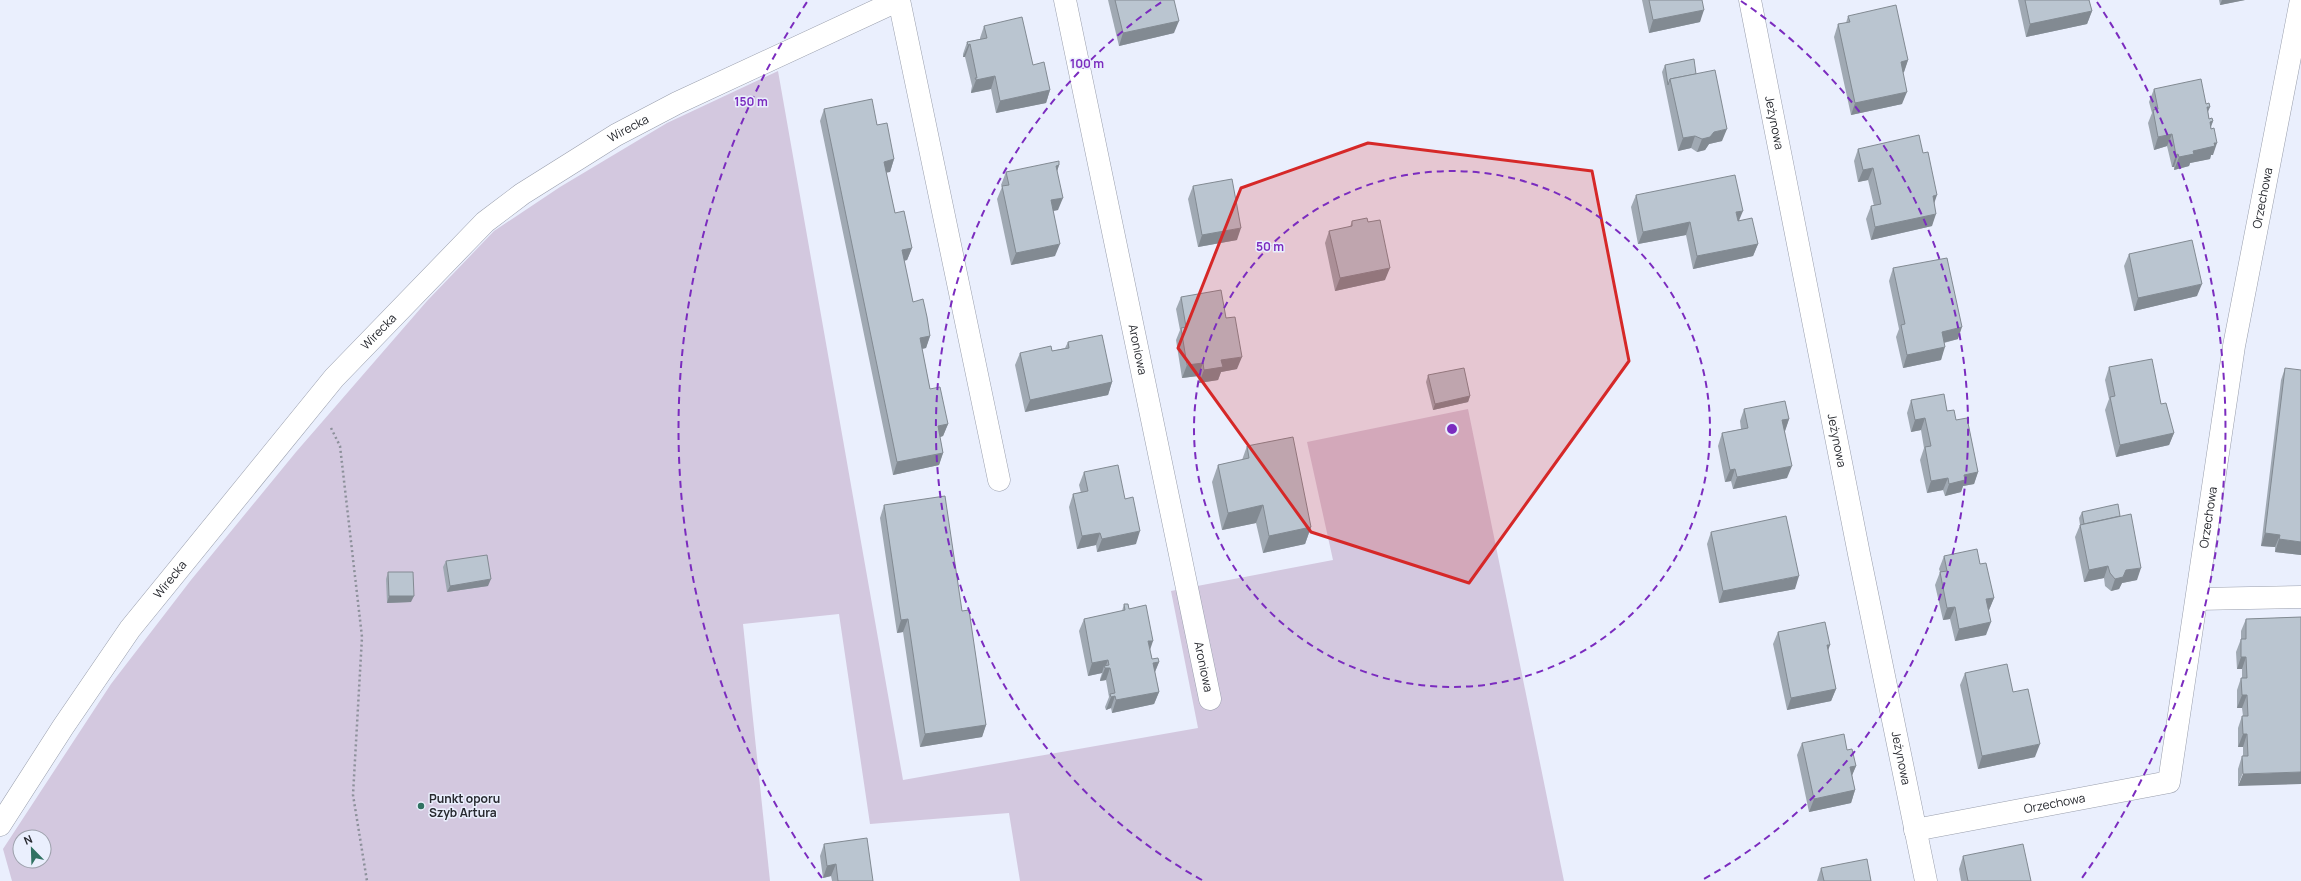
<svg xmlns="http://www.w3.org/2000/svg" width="2301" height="881" viewBox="0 0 2301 881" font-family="Manrope,sans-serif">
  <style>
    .green { fill: #d3c8df; fill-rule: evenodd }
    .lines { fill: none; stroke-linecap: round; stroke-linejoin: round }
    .minor-casing { stroke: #999eac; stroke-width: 23 }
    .path { stroke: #8c909a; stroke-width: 2.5; stroke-dasharray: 2 3; stroke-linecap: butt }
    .minor { stroke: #fff; stroke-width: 22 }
    .wall { fill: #a0a9b3 }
    .shaded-wall { fill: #828a92 }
    .building { fill: #bac5d0; stroke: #828a92 }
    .marked { fill: #d62828; fill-opacity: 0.2; stroke: #d62828; stroke-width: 3; stroke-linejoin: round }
    .ring { fill: none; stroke: #7b2cbf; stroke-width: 2; stroke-dasharray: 7 5 }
    .poi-dot { fill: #307262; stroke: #eaeffd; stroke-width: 1.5 }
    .labels { text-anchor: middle; stroke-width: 3; stroke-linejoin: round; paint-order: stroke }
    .street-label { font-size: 12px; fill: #27292f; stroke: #eaeffd }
    .poi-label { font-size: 12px; font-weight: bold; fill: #27292f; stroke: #eaeffd; text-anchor: start }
    .centre { fill: #7b2cbf; stroke: #eaeffd; stroke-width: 2 }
    .ring-label { font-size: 12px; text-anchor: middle; font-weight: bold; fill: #7b2cbf; stroke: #eaeffd; stroke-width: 3; stroke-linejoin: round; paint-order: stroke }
  </style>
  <rect width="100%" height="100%" fill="#eaeffd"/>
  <!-- green -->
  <path class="green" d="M778,71L903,780L1198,728L1171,591L1333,560L1307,442L1468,409L1564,881H1020L1009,813L870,824L839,614L743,624L770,881H12L3,849L111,684L191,580L296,452L427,301L494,231L560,187L667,123ZM20,837H44V861H20Z"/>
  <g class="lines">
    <!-- minor casing -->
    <g class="minor-casing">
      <g id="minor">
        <path d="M899,0L999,480"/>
        <path id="s1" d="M1065,0L1210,699"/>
        <path id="s2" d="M1750,0L1859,554L1926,881"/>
        <path d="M2198,599L2301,597"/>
        <path id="s3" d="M0,825L63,727L130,629L334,378L485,222L522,194L616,135L677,103L899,0"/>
        <path id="s4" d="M1915,830L2169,782L2234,346L2301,0"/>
      </g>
    </g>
    <!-- path -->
    <path class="path" d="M331,428L340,446L362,637L353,795L367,881"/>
    <!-- minor -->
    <use href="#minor" class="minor"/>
  </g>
  <!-- wall -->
  <g class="wall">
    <path d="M1108,0H1174V33L1119,46Z"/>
    <path d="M1642,0H1702L1700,22L1649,33Z"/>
    <path d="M2018,0H2089L2092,11L2087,24L2026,37Z"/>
    <path d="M2219,0H2245L2220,5Z"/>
    <path d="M1848,16L1908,60L1904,72L1903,73L1902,104L1851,115L1834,37L1838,24L1846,23Z"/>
    <path d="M984,26L1033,65L1050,90L1046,103L996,113L991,89L971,93V91L972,86L965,57H963V54L967,42L980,39V38Z"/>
    <path d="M1665,65L1696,74L1722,141L1709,144L1705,150L1697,152L1691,148L1678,151L1662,72Z"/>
    <path d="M2154,89L2208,112L2209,119L2213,121L2211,127L2213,155H2211L2210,159L2190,163L2189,166L2174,170V167H2172L2167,146L2154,150L2148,123L2152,113L2149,102Z"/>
    <path d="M824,109L877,125L894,159L890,172H886L895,213L912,248L907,260L904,261L913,302L930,336L926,348L922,349L930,389L948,424L943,436L940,437L943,453L939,465L893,475L820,121Z"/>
    <path d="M1858,149L1934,203L1932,226L1871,240L1866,219L1871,206H1874L1868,180L1858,182L1854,161Z"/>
    <path d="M1059,165L1057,171L1058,210L1053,211L1055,256L1011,265L997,199L1002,187L1001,185L1006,172Z"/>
    <path d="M1193,186L1237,240L1198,247L1188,199Z"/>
    <path d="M1636,195L1739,221L1758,244L1753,256L1693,269L1686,235L1638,244L1631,207Z"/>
    <path d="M1352,221L1385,280L1335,291L1325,243L1329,231L1350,227Z"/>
    <path d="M2129,254L2197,296L2134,311L2124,266Z"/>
    <path d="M1893,268L1958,339L1944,343L1941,360L1903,368L1896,337L1899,329L1889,281Z"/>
    <path d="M1181,297L1226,318L1237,369L1221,372L1218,380L1199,383L1198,376L1182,378L1176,340L1180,330L1176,309Z"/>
    <path d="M1068,342L1112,382L1108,395L1025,412L1015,365L1020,353L1052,351L1065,348Z"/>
    <path d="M2109,367L2161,404L2174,433L2169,445L2116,457L2105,410L2109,399L2105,380Z"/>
    <path d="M2285,368L2301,555L2275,552V547L2261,546L2281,380Z"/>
    <path d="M1428,375L1470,396L1468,402L1433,410L1426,382Z"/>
    <path d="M1911,400L1947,411L1956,420L1978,472L1974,484L1963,486L1961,492L1945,496L1943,490L1927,493L1920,460L1924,448L1921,430L1911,432L1907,413Z"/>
    <path d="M1744,409L1789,419L1785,431L1787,478L1733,489L1731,481L1725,482L1718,446L1722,433L1741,429L1740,421Z"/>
    <path d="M1247,446L1311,527L1305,544L1263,553L1256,523L1222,530L1212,482L1218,465L1242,460Z"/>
    <path d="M1084,472L1125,499L1136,544L1097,552L1096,545L1077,549L1069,507L1073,494L1081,493L1079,485Z"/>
    <path d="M884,505L962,611L986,725L982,737L920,747L903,632L897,633L880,518Z"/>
    <path d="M2082,512L2120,516L2137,580L2122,583L2119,589L2111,591L2105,586L2104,578L2084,582L2075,537L2080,525L2079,518Z"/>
    <path d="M1711,532L1795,589L1719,603L1707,544Z"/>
    <path d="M1944,556L1980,564L1994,598L1989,610H1988L1986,635L1955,641L1950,619L1943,620L1935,585L1940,572L1939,569Z"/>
    <path d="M446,561L488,586L447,592L443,567Z"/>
    <path d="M388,572L411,602L387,603L386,579Z"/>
    <path d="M1124,604L1129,609L1150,649L1152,659L1159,662L1155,672L1159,692L1154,704L1112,713L1111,708L1106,710L1105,707L1109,697L1106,680L1100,681V679L1102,673L1088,676L1079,631L1084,619L1122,611Z"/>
    <path d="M2301,617L2238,786V769L2242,756H2243V747H2238V728L2242,716H2243L2242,708H2237V690L2241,678H2242V669H2237L2236,652L2241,639V631L2246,619Z"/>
    <path d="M1778,632L1828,651L1836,689L1831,701L1787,710L1773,644Z"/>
    <path d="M1965,673L2013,692L2035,757L1978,769L1960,685Z"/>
    <path d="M1802,743L1847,750L1856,766L1852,775L1855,790L1851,803L1809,812L1797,755Z"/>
    <path d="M824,844L873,881H832L831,876L823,878L820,856Z"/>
    <path d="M1963,856L2031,881H1961L1959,869Z"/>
    <path d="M1821,868L1871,881H1817Z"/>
  </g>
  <!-- shaded-wall -->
  <g class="shaded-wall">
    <path d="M2222,0H2245L2220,5Z"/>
    <path d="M1704,10L1700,22L1649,33L1653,20Z"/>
    <path d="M2092,11L2087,24L2026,37L2030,24Z"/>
    <path d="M1179,21L1174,33L1119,46L1123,33Z"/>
    <path d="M970,44L965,57H963L968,45Z"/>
    <path d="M1908,60L1904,72L1896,74L1901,62Z"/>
    <path d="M995,76L991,89L971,93L976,80Z"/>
    <path d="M1050,90L1046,103L996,113L1000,101Z"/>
    <path d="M1907,92L1902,104L1851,115L1855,103Z"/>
    <path d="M2207,107H2210L2205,119Z"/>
    <path d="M2213,121L2208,134L2210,122Z"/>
    <path d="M1727,129L1722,141L1709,144L1705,150L1697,152L1702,139L1714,132Z"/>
    <path d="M2172,134L2167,146L2154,150L2158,137Z"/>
    <path d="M1695,136L1691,148L1678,151L1683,138Z"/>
    <path d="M2214,143H2217L2213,155H2211L2210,159L2190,163L2189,166L2174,170L2179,157Z"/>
    <path d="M2178,154L2174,167H2172L2176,155Z"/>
    <path d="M894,159L890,172L880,174L884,162Z"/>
    <path d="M1059,165L1055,178L1056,166Z"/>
    <path d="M1873,168L1868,180L1858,182L1863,170Z"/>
    <path d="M1937,195L1933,207V196Z"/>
    <path d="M1063,198L1058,210L1046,212L1051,200Z"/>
    <path d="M1743,211L1738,223L1736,212Z"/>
    <path d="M1936,214L1932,226L1871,240L1875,227Z"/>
    <path d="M1690,222L1686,235L1638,244L1643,232Z"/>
    <path d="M1241,228L1237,240L1198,247L1202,235Z"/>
    <path d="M1060,244L1055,256L1011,265L1016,253Z"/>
    <path d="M1758,244L1753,256L1693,269L1697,256Z"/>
    <path d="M912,248L907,260L897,262L902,250Z"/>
    <path d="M1390,268L1385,280L1335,291L1340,278Z"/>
    <path d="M2202,284L2197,296L2134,311L2138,298Z"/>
    <path d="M1962,327L1958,339L1938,344L1942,332Z"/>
    <path d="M930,336L926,348L915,350L920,338Z"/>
    <path d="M1945,347L1941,360L1903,368L1907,355Z"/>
    <path d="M1242,357L1237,369L1221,372L1218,380L1199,383L1204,370L1221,360Z"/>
    <path d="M1203,363L1198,376L1182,378L1187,365Z"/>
    <path d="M1112,382L1108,395L1025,412L1030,400Z"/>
    <path d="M1470,396L1468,402L1433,410L1435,404Z"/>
    <path d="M1925,418L1921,430L1911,432L1915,420Z"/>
    <path d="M1789,419L1785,431L1778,433L1782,420Z"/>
    <path d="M948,424L943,436L934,439L938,426Z"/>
    <path d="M2174,433L2169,445L2116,457L2120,445Z"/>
    <path d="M943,453L939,465L893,475L897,462Z"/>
    <path d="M1792,466L1787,478L1733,489L1737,477Z"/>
    <path d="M1735,469L1731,481L1725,482L1730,470Z"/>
    <path d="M1978,472L1974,484L1963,486L1961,492L1945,496L1949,484L1964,475Z"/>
    <path d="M1948,478L1943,490L1927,493L1931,481Z"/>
    <path d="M1263,505L1256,523L1222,530L1228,513Z"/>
    <path d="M1311,527L1305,544L1263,553L1269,536Z"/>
    <path d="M1140,531L1136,544L1097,552L1102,539Z"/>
    <path d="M1100,533L1096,545L1077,549L1082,536Z"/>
    <path d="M2265,533L2280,535L2275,547L2261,546Z"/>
    <path d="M2279,539L2301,542V555L2275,552Z"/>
    <path d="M2108,566L2104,578L2084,582L2089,570Z"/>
    <path d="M2141,568L2137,580L2122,583L2119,589L2111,591L2115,579L2126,570Z"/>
    <path d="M1799,576L1795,589L1719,603L1723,591Z"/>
    <path d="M491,579L488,586L447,592L450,586Z"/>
    <path d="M389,596H414L411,602L387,603Z"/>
    <path d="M1994,598L1989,610L1982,611L1986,599Z"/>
    <path d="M1955,607L1950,619L1943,620L1947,608Z"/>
    <path d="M908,619L903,632L897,633L901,620Z"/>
    <path d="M1991,622L1986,635L1955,641L1959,629Z"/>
    <path d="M1148,641H1153L1149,653Z"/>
    <path d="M1827,645H1830L1826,657Z"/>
    <path d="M2241,657H2246L2242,669H2237Z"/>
    <path d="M1108,660L1105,668H1110L1106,680L1100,681L1105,668L1104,666L1102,673L1088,676L1092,663Z"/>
    <path d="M1159,662L1154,674L1153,663Z"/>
    <path d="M1836,689L1831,701L1787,710L1791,698Z"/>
    <path d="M1159,692L1154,704L1112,713L1116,700Z"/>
    <path d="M2242,695H2247L2242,708H2237Z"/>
    <path d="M1115,696L1111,708L1106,710L1111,697Z"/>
    <path d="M986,725L982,737L920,747L925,734Z"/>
    <path d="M2243,734H2247L2243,747H2238Z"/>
    <path d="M2040,744L2035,757L1978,769L1982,756Z"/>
    <path d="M1856,766L1851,778L1850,767Z"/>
    <path d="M2301,772V784L2238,786L2243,774Z"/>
    <path d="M1855,790L1851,803L1809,812L1814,799Z"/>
    <path d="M836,864L831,876L823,878L827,866Z"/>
  </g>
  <!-- building -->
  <g class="building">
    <path d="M1115,0H1174L1179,21L1123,33Z"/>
    <path d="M1649,0H1702L1704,10L1653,20Z"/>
    <path d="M2025,0H2089L2092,11L2030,24Z"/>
    <path d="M1896,5L1908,60L1901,62L1907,92L1855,103L1838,24L1850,22L1848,16Z"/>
    <path d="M1022,17L1033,65L1044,62L1050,90L1000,101L995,76L976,80L975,78H977L970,44L968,45L967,42L987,38L984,26Z"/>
    <path d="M1694,59L1696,74L1670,79L1668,85L1665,65Z"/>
    <path d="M1715,70L1727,129L1714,132L1710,137L1702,139L1695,136L1683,138L1670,79Z"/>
    <path d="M2201,79L2206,104L2209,103L2210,107H2207L2209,119L2212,118L2213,121L2210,122L2211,129L2214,128L2217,143H2214L2215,146L2193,151L2194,154L2179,157L2178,154L2176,155L2172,134L2158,137L2153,110L2158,109L2154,89Z"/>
    <path d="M872,99L877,125L887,123L894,159L884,162L895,213L904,211L912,248L902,250L913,302L923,299L927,317L930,336L920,338L930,389L940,387L948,424L938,426L943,453L897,462L824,109Z"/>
    <path d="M1919,135L1923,153L1928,152L1937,195L1933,196L1936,214L1875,227L1871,206L1881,204L1873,168L1863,170L1858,149Z"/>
    <path d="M1059,161V165L1056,166L1063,198L1051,200L1060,244L1016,253L1002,186L1009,185L1006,172Z"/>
    <path d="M1735,175L1743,211L1736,212L1738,221L1752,218L1758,244L1697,256L1690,222L1643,232L1636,195Z"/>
    <path d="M1232,179L1241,228L1202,235L1193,186Z"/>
    <path d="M1367,218L1368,222L1380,220L1390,268L1340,278L1329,231L1352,226V221Z"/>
    <path d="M2192,240L2202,284L2138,298L2129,254Z"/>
    <path d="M1947,258L1962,327L1942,332L1945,347L1907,355L1901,325L1905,324L1893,268Z"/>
    <path d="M1221,290L1226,318L1235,317L1242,357L1221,360L1223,367L1204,370L1203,363L1187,365L1181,328L1186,327L1181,297Z"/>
    <path d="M1102,335L1112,382L1030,400L1020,353L1051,346L1052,351L1069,348L1068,342Z"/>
    <path d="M2152,359L2161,404L2166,403L2174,433L2120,445L2110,397L2115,396L2109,367Z"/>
    <path d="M1464,368L1470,396L1435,404L1428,375Z"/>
    <path d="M2285,368L2301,370V542L2279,539L2280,535L2265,533Z"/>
    <path d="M1944,394L1947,411L1954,410L1956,420L1967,418L1978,472L1964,475L1965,480L1949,484L1948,478L1931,481L1925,447L1931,446L1925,418L1915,420L1911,400Z"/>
    <path d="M1785,401L1789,419L1782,420L1792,466L1737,477L1735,469L1730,470L1722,433L1748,428L1744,409Z"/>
    <path d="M1293,437L1311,527L1269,536L1263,505L1228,513L1218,465L1249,458L1247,446Z"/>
    <path d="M1118,465L1125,499L1133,497L1140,531L1102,539L1100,533L1082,536L1073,494L1088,491L1084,472Z"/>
    <path d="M945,496L962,611L969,610L986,725L925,734L908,619L901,620L884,505Z"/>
    <path d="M2118,504L2120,516L2084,524L2082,512Z"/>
    <path d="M2131,514L2141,568L2126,570L2123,577L2115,579L2110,573L2108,566L2089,570L2080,525Z"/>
    <path d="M1786,516L1799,576L1723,591L1711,532Z"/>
    <path d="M1977,549L1980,564L1986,563L1994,598L1986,599L1991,622L1959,629L1955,607L1947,608L1940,572L1947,571L1944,556Z"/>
    <path d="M487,555L491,579L450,586L446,561Z"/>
    <path d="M388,572H413L414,596H389Z"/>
    <path d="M1124,604H1128L1129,609L1146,605L1153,641H1148L1152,659L1158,658L1159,662L1153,663L1159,692L1116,700L1115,696L1111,697L1110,694L1115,693L1110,668H1105L1104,666L1109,665L1108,660L1092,663L1084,619L1125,610Z"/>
    <path d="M2301,617V772L2243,774L2242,756H2248L2247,734H2243L2242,716H2248L2247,695H2242L2241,678H2247L2246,657H2241V639H2246V619Z"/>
    <path d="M1825,622L1830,645H1827L1836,689L1791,698L1778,632Z"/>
    <path d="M2007,664L2013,692L2028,689L2040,744L1982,756L1965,673Z"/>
    <path d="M1844,734L1847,750L1852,749L1856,766L1850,767L1855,790L1814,799L1802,743Z"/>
    <path d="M867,838L873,881H838L836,864L827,866L824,844Z"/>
    <path d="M2023,844L2031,881H1968L1963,856Z"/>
    <path d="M1867,859L1871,881H1824L1821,868Z"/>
  </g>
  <!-- marked area -->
  <path class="marked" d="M1368,143L1592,171L1629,361L1469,583L1311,532L1178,348L1241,188Z"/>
  <!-- distance rings -->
  <g class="ring">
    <circle cx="1452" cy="429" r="258"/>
    <path d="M1202 880A516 516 0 0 1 1163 1M1741 1A516 516 0 0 1 1702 880"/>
    <path d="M822 878A774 774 0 0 1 807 2M2097 2A774 774 0 0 1 2082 878"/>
  </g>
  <!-- markers -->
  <circle class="poi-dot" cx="421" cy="806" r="4"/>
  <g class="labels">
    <!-- street labels -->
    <g class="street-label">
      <text dy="4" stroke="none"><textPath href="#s2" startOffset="125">Jeżynowa</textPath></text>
      <text dy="4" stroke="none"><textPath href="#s3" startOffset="947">Wirecka</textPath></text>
      <text dy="4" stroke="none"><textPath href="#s4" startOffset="850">Orzechowa</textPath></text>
      <text dy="4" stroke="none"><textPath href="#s3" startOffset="623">Wirecka</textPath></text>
      <text dy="4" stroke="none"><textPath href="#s1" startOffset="357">Aroniowa</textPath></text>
      <text dy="4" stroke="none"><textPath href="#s2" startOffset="449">Jeżynowa</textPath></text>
      <text dy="4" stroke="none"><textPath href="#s4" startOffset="526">Orzechowa</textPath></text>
      <text dy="4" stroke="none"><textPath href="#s3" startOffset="299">Wirecka</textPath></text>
      <text dy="4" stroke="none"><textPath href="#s1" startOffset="681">Aroniowa</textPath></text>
      <text dy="4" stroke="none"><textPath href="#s2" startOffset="773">Jeżynowa</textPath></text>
      <text dy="4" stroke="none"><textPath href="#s4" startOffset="142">Orzechowa</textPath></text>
    </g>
    <!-- poi labels -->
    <g class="poi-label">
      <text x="429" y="803">Punkt oporu<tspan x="429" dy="14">Szyb Artura</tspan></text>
    </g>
  </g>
  <circle cx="1452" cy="429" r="6" class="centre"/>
  <g class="ring-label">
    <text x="1087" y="68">100 m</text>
    <text x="751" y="106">150 m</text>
    <text x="1270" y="251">50 m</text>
  </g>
  <!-- north arrow -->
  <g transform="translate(32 849) rotate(337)"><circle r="19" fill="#eaeffd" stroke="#9ca0ab"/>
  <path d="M0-3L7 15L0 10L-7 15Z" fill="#307262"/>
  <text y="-6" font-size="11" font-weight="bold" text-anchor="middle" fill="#27292f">N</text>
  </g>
</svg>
